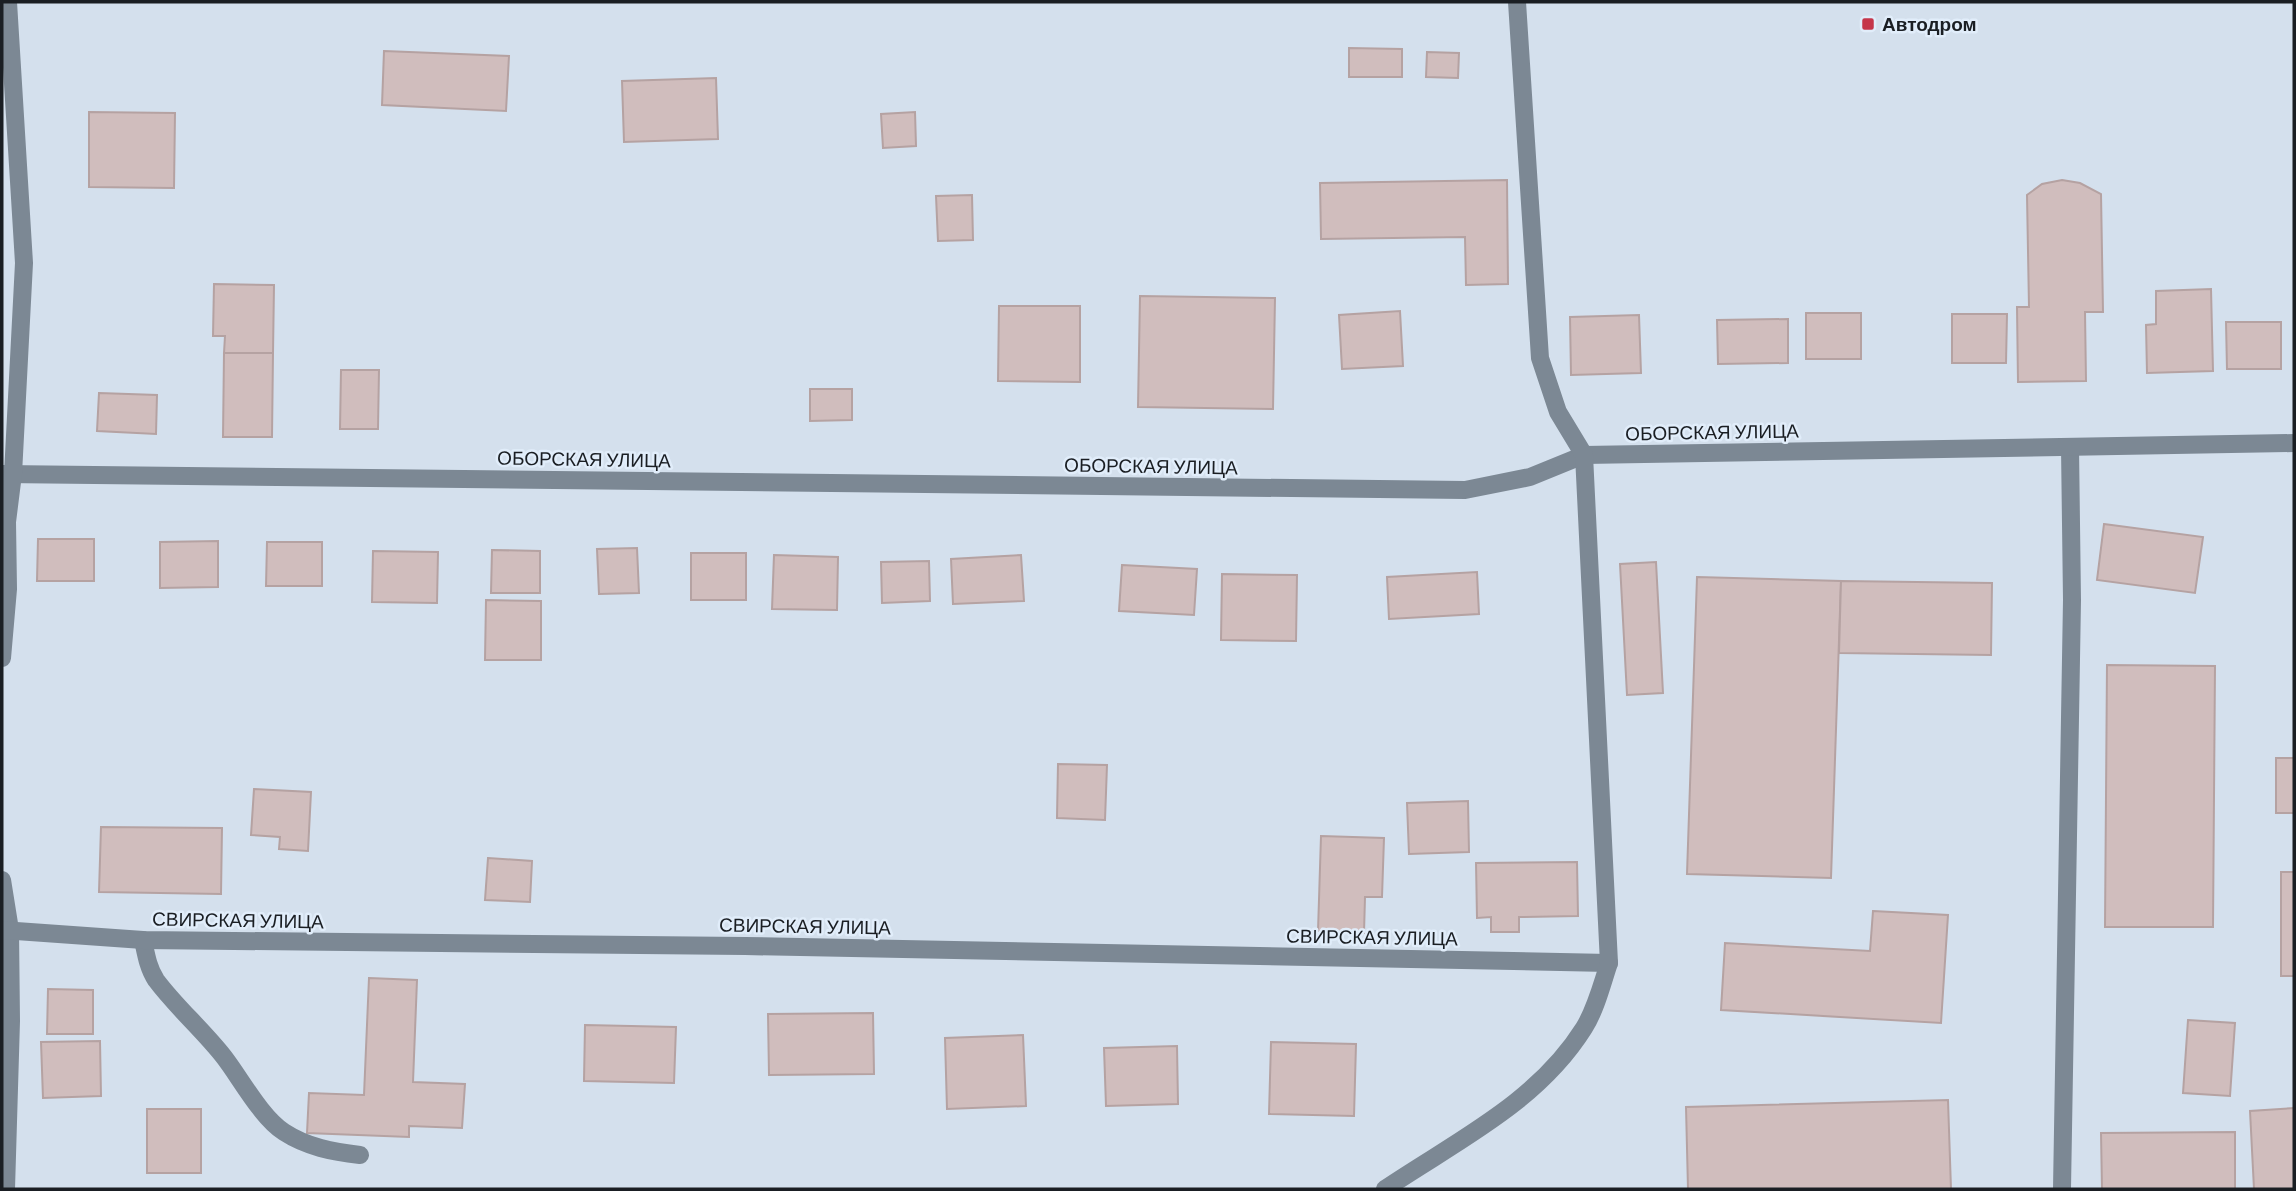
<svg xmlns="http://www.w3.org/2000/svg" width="2296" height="1191" viewBox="0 0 2296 1191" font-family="Barlow,sans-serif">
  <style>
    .building { fill: #d0bdbd; stroke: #b5a2a2; stroke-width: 2 }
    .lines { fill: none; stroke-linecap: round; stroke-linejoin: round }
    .service { stroke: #7c8894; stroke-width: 18 }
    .minor { stroke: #7c8894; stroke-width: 18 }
    .poi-dot { fill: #c53549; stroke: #e1edfa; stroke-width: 2.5 }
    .labels { text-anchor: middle; stroke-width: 5; stroke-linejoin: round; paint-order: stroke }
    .poi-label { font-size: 19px; font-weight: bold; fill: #1a1e23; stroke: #e1edfa; text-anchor: start }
    .street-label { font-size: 19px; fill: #1a1e23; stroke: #e1edfa }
  </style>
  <rect width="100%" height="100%" fill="#d4e0ed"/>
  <!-- building -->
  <g class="building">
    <path d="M1349,48L1402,49V77H1349Z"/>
    <path d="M384,51L509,56L506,111L382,105Z"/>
    <path d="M1427,52L1459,53L1458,78L1426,77Z"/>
    <path d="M716,78L718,139L624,142L622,81Z"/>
    <path d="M89,112L175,113L174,188L89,187Z"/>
    <path d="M915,112L916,146L883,148L881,114Z"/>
    <path d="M1507,180L1508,284L1466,285L1465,237L1321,239L1320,183Z"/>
    <path d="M2062,180L2080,183L2101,194L2103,312H2085L2086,381L2018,382L2017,307H2029L2027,195L2042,184Z"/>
    <path d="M972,195L973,240L938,241L936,196Z"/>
    <path d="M214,284L274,285L273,353H224L225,336H213Z"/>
    <path d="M2211,289L2213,371L2147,373L2146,325L2156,324V291Z"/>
    <path d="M1140,296L1275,298L1273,409L1138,407Z"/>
    <path d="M999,306H1080V382L998,381Z"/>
    <path d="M1400,311L1403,366L1342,369L1339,315Z"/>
    <rect x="1806" y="313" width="55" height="46"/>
    <path d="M1952,314H2007L2006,363H1952Z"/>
    <path d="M1639,315L1641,373L1571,375L1570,317Z"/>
    <path d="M1788,319V363L1718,364L1717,320Z"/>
    <path d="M2226,322H2281V369H2227Z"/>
    <path d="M224,353H273L272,437H223Z"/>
    <path d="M341,370H379L378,429H340Z"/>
    <path d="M810,389H852V420L810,421Z"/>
    <path d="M99,393L157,395L156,434L97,431Z"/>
    <path d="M2104,524L2203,537L2195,593L2097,580Z"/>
    <path d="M38,539H94V581H37Z"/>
    <path d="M218,541V587L160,588V542Z"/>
    <path d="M267,542H322V586H266Z"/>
    <path d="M637,548L639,593L599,594L597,549Z"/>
    <path d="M492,550L540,551V593H491Z"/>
    <path d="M373,551L438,552L437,603L372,602Z"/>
    <rect x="691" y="553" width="55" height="47"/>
    <path d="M774,555L838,557L837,610L772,609Z"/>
    <path d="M1021,555L1024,601L953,604L951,559Z"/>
    <path d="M929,561L930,601L882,603L881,562Z"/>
    <path d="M1656,562L1663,693L1627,695L1620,564Z"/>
    <path d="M1122,565L1197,569L1194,615L1119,611Z"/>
    <path d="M1477,572L1479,614L1389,619L1387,577Z"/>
    <path d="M1222,574L1297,575L1296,641L1221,640Z"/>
    <path d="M1697,577L1841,581L1831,878L1687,874Z"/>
    <path d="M1841,581L1992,583L1991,655L1839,653Z"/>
    <path d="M486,600L541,601V660H485Z"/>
    <path d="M2107,665L2215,666L2213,927H2105Z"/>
    <rect x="2276" y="758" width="18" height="55"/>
    <path d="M1058,764L1107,765L1105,820L1057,818Z"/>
    <path d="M254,789L311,792L308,851L279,849L280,837L251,835Z"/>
    <path d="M1468,801L1469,852L1409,854L1407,803Z"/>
    <path d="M101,827L222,828L221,894L99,892Z"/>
    <path d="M1321,836L1384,838L1382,897H1365L1364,933L1318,931Z"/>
    <path d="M488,858L532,861L530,902L485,900Z"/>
    <path d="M1577,862L1578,916L1519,917V932H1491V917L1477,918L1476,863Z"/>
    <rect x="2281" y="872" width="13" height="104"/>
    <path d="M1873,911L1948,915L1941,1023L1721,1010L1725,943L1870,951Z"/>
    <path d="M369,978L417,980L413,1082L465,1084L462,1128L409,1126V1137L307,1133L309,1093L364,1095Z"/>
    <path d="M48,989L93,990V1034H47Z"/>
    <path d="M873,1013L874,1074L769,1075L768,1014Z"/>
    <path d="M2188,1020L2235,1023L2230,1096L2183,1093Z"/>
    <path d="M585,1025L676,1027L674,1083L584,1081Z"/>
    <path d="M1023,1035L1026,1106L947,1109L945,1038Z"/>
    <path d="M100,1041L101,1096L43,1098L41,1042Z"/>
    <path d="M1271,1042L1356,1044L1354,1116L1269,1114Z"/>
    <path d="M1177,1046L1178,1104L1106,1106L1104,1048Z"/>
    <path d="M1948,1100L1951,1189H1688L1686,1107Z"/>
    <path d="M2294,1108V1189H2254L2250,1111Z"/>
    <rect x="147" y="1109" width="54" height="64"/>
    <path d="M2235,1132V1189H2102L2101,1133Z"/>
  </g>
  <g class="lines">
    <!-- service -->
    <g class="service">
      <path d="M143,940C146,954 148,968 156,980C176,1007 203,1030 224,1057C241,1079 261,1117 284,1132C307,1147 333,1152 360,1155"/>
      <path d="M2062,1189L2072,600L2070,447"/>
    </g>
    <!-- minor -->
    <g class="minor">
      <path d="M2,474L1465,490L1530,477L1584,455L2294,443"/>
      <path d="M2,658L8,589L7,522L13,474L24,263L8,2"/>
      <path d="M2,880L10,930L11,1021L6,1189"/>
      <path d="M2,930L143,940L745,946L1609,963"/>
      <path d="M1385,1189C1456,1141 1537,1103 1584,1028C1596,1009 1602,984 1609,963L1584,455L1558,412L1540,358L1517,2"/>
    </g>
  </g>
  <!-- markers -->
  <rect class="poi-dot" x="1861" y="17" width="14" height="14" rx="3.5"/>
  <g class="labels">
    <!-- poi labels -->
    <g class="poi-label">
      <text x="1882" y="31">Автодром</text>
    </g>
    <!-- street labels -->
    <g class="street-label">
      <text transform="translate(1712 432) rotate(-1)" y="7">ОБОРСКАЯ УЛИЦА</text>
      <text transform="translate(584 459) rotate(1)" y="7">ОБОРСКАЯ УЛИЦА</text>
      <text transform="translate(1151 466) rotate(1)" y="7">ОБОРСКАЯ УЛИЦА</text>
      <text transform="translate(238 920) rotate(1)" y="7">СВИРСКАЯ УЛИЦА</text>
      <text transform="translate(805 926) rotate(1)" y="7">СВИРСКАЯ УЛИЦА</text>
      <text transform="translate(1372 937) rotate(1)" y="7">СВИРСКАЯ УЛИЦА</text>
    </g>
  </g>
  <!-- border -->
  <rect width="2296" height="1191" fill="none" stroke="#1a1e23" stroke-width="7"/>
</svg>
